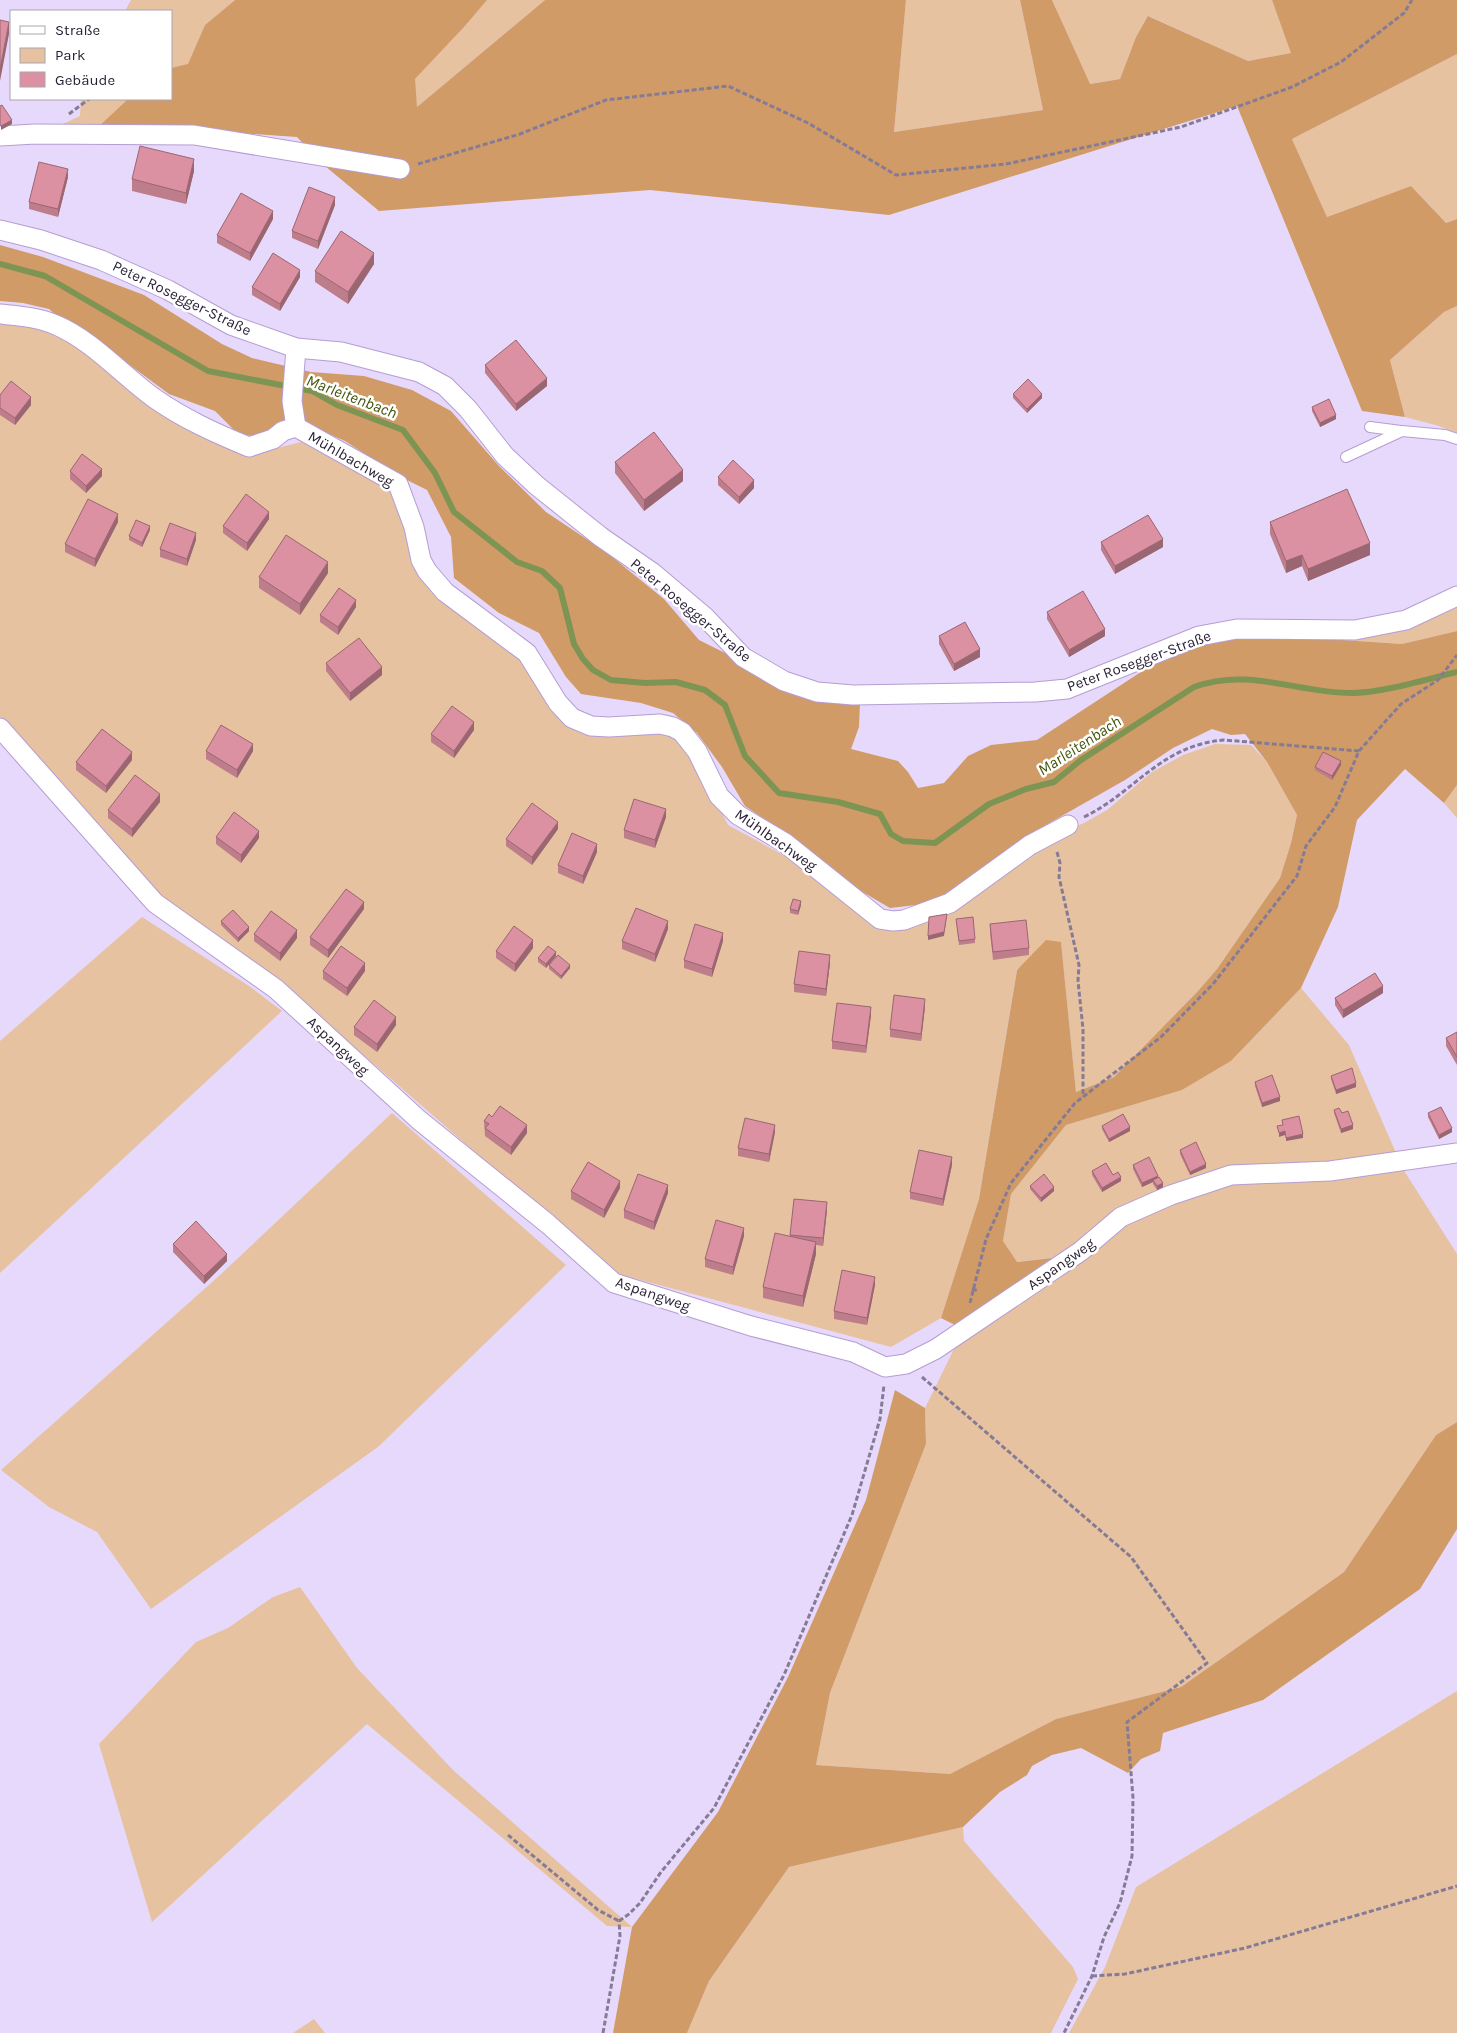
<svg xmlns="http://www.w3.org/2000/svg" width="1457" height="2033" viewBox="0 0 1457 2033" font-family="Karla,sans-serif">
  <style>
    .green { fill: #e6c2a0 }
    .forest { fill: #d09b67 }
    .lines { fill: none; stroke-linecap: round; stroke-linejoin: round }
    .stream { stroke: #7e9453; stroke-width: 6 }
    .service-casing { stroke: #b59dd3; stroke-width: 12 }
    .minor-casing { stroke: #b59dd3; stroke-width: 21 }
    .path { stroke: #867b96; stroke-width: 3; stroke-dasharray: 5 2.5; stroke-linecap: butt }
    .service { stroke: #fff; stroke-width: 10 }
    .minor { stroke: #fff; stroke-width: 19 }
    .wall { fill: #bd7d8b }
    .shaded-wall { fill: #9a6671 }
    .building { fill: #dc91a2; stroke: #9a6671 }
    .labels { text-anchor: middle; stroke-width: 5; stroke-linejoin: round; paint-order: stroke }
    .street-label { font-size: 15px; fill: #271e33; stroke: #fff }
    .water-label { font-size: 16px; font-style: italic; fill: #42560b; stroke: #fff }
  </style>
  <rect width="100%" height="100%" fill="#e7d9fb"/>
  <!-- green -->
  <g class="green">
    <path d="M131,0H235L205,25L188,65L171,68V11H125Z"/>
    <path d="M487,0H545L417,107L414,80L465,26Z"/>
    <path d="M906,0H1020L1043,110L894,132Z"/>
    <path d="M1052,0H1272L1292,53L1248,61L1149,16L1136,37L1120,79L1089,84Z"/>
    <path d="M1457,54V219L1446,223L1411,186L1327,217L1292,139Z"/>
    <path d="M81,99H128L98,127L52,129L80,116Z"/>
    <path d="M1457,306V433L1439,426L1405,417L1390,360L1444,312Z"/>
    <path d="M0,319L39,325L87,350L257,453L301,442L395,491L415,561L521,656L582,732L607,736L659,730L675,737L689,748L728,825L811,870L886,929L1017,859H1030L1033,847L1055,835L1084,823L1107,810L1152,772L1183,755L1215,744L1251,745L1267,762L1297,815L1291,843L1280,878L1217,969L1198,991L1114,1077L1076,1092L1061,943L1017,969L979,1199L941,1318L891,1347L614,1273L283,985L156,897L0,717Z"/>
    <path d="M1457,587V631L1402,644L1343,640Z"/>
    <path d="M1457,785V818L1444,803Z"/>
    <path d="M142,917L249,986L282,1011L0,1273V1041Z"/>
    <path d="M1301,988L1349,1045L1403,1169L1457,1254V1422L1436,1435L1344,1572L1181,1687L1056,1719L950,1774L816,1765L830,1693L926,1444L925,1408L958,1341L1060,1257L1016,1262L1003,1241L1011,1194L1066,1125L1182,1090L1231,1061Z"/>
    <path d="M392,1113L566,1265L378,1447L151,1609L97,1532L49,1507L1,1470L219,1276Z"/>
    <path d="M300,1587L357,1668L453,1770L632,1927L607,1926L367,1724L152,1922L99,1744L196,1642L228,1628L273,1597Z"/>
    <path d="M1457,1691V2033H1069L1105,1967L1136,1887Z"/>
    <path d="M963,1827L964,1841L1073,1967L1078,1979L1051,2033H687L709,1981L789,1867Z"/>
    <path d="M314,2019L325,2033H293Z"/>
  </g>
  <!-- forest -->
  <g class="forest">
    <path d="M235,0H487L465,26L415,79L417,107L545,0H906L894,132L1043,110L1020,0H1052L1090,84L1120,79L1136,37L1148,16L1248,61L1291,53L1272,0H1457V54L1292,139L1327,217L1411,186L1446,223L1457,219V306L1444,312L1390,360L1405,417L1362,411L1237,106L889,215L650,190L379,211L325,166L297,137L154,127H98L128,99H171V68L188,64L205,25Z"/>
    <path d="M0,245L43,257L144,295L222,344L252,358L311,372L364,376L412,390L451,411L499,466L546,512L606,552L664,599L699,640L731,656L860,702L859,727L851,749L898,761L908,772L918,788L944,783L968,756L991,745L1037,740L1150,666L1183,647L1237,636L1297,637L1402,644L1457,631V785L1444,803L1405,769L1357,820L1338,907L1301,988L1231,1061L1182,1090L1066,1125L1011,1194L1003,1241L1017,1262L1061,1257L965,1330L941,1318L979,1199L1017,970L1046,940L1061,942L1076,1092L1114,1077L1198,991L1217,969L1280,878L1291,843L1297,815L1267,762L1245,734L1231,735L1212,729L1173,748L1125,780L1030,834L958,888L925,904L890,908L861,891L806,847L745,806L722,767L697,733L673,713L641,703L581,694L566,677L539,633L499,613L454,578L451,537L427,490L401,477L345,441L305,423L260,435L240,436L215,411L169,394L127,363L67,325L49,309L23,303L0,301Z"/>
    <path d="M895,1390L925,1408L926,1444L830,1693L816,1765L950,1774L1056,1719L1181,1687L1344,1572L1436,1435L1457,1422V1529L1420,1589L1263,1700L1163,1733L1160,1751L1141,1759L1128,1773L1081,1748L1052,1755L1032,1766L1027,1775L1000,1792L963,1827L789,1867L709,1981L687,2033H613L632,1927L718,1812L788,1677L866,1500Z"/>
  </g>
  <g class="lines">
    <!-- stream -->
    <path class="stream" d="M0,264L45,276L208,371L312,391L337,405L403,430L435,473L454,512L517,562L542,571L560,588L574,644L583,659L593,670L611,680L645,683L676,682L705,690L725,705L745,756L779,793L838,802L880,814L891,834L903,841L935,843L989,804L1026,789L1054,782L1081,760L1194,687C1249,667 1297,693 1352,693C1382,693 1427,679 1457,672"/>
    <!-- service casing -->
    <g class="service-casing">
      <g id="service">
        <path d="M1370,427L1401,431"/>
        <path d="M1346,457L1402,431L1445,435L1457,439"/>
      </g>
    </g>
    <!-- minor casing -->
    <g class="minor-casing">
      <g id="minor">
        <path d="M0,136L35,134L194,135L400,169"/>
        <path d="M0,230L41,240L101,260L168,290L231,325L296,348L341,352L419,372L445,386L468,409L505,456L536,485L601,537L653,573L705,617L743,657L784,681L817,692L853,695L1035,692L1067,689L1199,636L1237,629L1355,630L1406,620L1457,596"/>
        <path d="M0,314C19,316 38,317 56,325C93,341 121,374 154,398C184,419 215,433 249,447L273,439L283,431L296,427L398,484L414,527L421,560L427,571L445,592L527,653L558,703L572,718L591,726L609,727L660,724L673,727L682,732L697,751L719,796L738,815L785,843L880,919L893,921L904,920L950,903L1030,845L1068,825"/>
        <path d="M296,348L292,401L296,427"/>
        <path d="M0,728L155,903L276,989L419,1120L548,1224L614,1283L751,1326L853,1352L885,1367L906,1364L936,1349L1081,1251L1121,1217L1171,1195L1231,1175L1330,1171L1457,1153"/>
      </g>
    </g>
    <!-- path -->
    <g class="path">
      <path d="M69,114L89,99"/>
      <path d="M418,164L520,134L606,100L728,86L808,123L896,175L1006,164L1181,127L1292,87L1341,62L1404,13L1412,0"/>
      <path d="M1084,817C1137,791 1159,746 1224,740L1359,751"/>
      <path d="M1057,852L1060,863L1059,877L1079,965L1078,981L1083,1029V1097"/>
      <path d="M972,1289L979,1291"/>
      <path d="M970,1303L986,1239L1011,1183L1075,1103L1161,1037L1213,984L1297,876L1306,846L1335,807L1359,751L1401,704L1438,680L1457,655"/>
      <path d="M922,1377L1131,1557L1207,1663L1127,1722L1133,1798L1132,1856L1120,1903L1104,1937L1092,1976L1064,2033"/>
      <path d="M508,1835L598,1910L619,1921"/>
      <path d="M619,1921L629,1914L640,1903L661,1872L714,1808L784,1675L852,1515L880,1419L884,1385"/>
      <path d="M1092,1976L1125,1974L1245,1948L1457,1886"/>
      <path d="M603,2033L620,1936L619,1921"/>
    </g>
    <!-- service -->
    <use href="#service" class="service"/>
    <!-- minor -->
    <use href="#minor" class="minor"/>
  </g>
  <!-- wall -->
  <g class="wall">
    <path d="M194,171L186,204L132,191V179Z"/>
    <path d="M68,177L58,217L29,209V202Z"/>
    <path d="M335,205L318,249L292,238V231Z"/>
    <path d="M273,219L250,261L217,243V235Z"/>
    <path d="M374,264L348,304L315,282V271Z"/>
    <path d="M300,277L280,311L252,295V287Z"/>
    <path d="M485,365L547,386L516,411L485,373Z"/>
    <path d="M1013,394L1042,398L1027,413L1013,398Z"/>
    <path d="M0,395L31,405L15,425L0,415Z"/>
    <path d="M1312,407L1336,419L1320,427L1312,411Z"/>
    <path d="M615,462L683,481L644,511L615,473Z"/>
    <path d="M70,471L102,476L86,493L70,479Z"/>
    <path d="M718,477L754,488L739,504L718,485Z"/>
    <path d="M269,519L247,551L223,533V526Z"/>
    <path d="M118,522L95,567L65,552V544Z"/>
    <path d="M1270,522L1370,555L1308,581L1302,566L1286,573L1270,534Z"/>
    <path d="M150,530L142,547L129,540V536Z"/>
    <path d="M196,540L187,566L160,557V549Z"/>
    <path d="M1101,542L1163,547L1115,574L1101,550Z"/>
    <path d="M328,573L300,615L259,588V577Z"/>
    <path d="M356,607L338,635L320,622V615Z"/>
    <path d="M1047,612L1105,636L1069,657L1047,619Z"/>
    <path d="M939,636L980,657L954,671L939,644Z"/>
    <path d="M326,663L382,675L350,701L326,671Z"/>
    <path d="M474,730L454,758L431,742V734Z"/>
    <path d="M206,751H253L237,778L206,759Z"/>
    <path d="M132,760L106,793L76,770V762Z"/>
    <path d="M1341,765L1332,780L1315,770V767Z"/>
    <path d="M160,802L132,837L108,818V810Z"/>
    <path d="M666,817L655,848L624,838V830Z"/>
    <path d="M558,829L532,865L506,846V839Z"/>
    <path d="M216,837L259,838L241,863L216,844Z"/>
    <path d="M597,852L583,884L558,873V865Z"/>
    <path d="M801,905L798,915L790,913V909Z"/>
    <path d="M364,909L328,958L310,945V937Z"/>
    <path d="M956,919L975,939V943L959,945Z"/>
    <path d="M221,921L249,931L238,942L221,925Z"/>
    <path d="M990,924L1029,948V955L993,960L990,932Z"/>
    <path d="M668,929L655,962L622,949V941Z"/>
    <path d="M254,934L297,938L280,961L254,941Z"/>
    <path d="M723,941L712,977L684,968V960Z"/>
    <path d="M533,948L515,972L496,958V951Z"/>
    <path d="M556,956L546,968L538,962V958Z"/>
    <path d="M830,963L826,996L794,992V984Z"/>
    <path d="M549,965L570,968L561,979L549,969Z"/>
    <path d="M323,971H365L347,996L323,979Z"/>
    <path d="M1383,993L1343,1018L1335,1005V998Z"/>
    <path d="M925,1007L921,1041L890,1037V1029Z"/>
    <path d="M871,1015L866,1053L832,1049V1041Z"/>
    <path d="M396,1025L377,1052L354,1035V1027Z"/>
    <path d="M1457,1032V1065L1446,1046V1038Z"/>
    <path d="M1331,1076L1356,1087L1336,1094L1331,1079Z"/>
    <path d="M1255,1082L1280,1101L1262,1107L1255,1086Z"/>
    <path d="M1334,1110L1342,1113L1353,1129L1341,1133L1334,1113Z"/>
    <path d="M1428,1113L1452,1132L1439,1139L1428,1117Z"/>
    <path d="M484,1121L527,1133L511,1155L485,1136Z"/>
    <path d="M1102,1126L1130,1131L1109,1142L1102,1129Z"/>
    <path d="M775,1132L769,1162L738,1156V1148Z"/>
    <path d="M1180,1150L1206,1168L1190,1175L1180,1154Z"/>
    <path d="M952,1165L943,1206L910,1199V1192Z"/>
    <path d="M1133,1165L1158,1177L1163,1187L1157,1190L1153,1184V1182L1142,1187L1133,1169Z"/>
    <path d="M1092,1171L1121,1181L1102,1192L1092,1175Z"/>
    <path d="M1030,1186L1054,1191L1041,1202L1030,1189Z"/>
    <path d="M620,1188L604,1218L571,1199V1191Z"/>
    <path d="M668,1193L654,1230L624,1218V1210Z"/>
    <path d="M794,1199L827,1210L823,1246L816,1245V1254L803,1307L763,1298V1287L790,1236Z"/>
    <path d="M744,1236L733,1275L705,1267V1259Z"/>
    <path d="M173,1244L227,1261L204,1284L173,1252Z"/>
    <path d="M875,1285L867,1325L834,1319V1311Z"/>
  </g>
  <!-- shaded-wall -->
  <g class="shaded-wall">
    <path d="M9,22V34L0,81V69Z"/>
    <path d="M12,120V124L1,130V126Z"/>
    <path d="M194,159V171L186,204V193Z"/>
    <path d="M68,169V177L58,217V209Z"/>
    <path d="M335,197V205L318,249V241Z"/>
    <path d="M273,211V219L250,261V253Z"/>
    <path d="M374,253V264L348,304V292Z"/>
    <path d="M300,270V277L280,311V304Z"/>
    <path d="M547,378V386L516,411V404Z"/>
    <path d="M1042,394V398L1027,413V409Z"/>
    <path d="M31,397V405L15,425V418Z"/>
    <path d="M1336,415V419L1320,427V423Z"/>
    <path d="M102,469V476L86,493V486Z"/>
    <path d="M683,470V481L644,511V500Z"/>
    <path d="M754,480V488L739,504V497Z"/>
    <path d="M269,512V519L247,551V543Z"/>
    <path d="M118,514V522L95,567V559Z"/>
    <path d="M150,526V530L142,547V543Z"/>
    <path d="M196,533V540L187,566V559Z"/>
    <path d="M1163,539V547L1115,574V566Z"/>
    <path d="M1370,543V555L1308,581V569Z"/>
    <path d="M1302,555V566L1286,573V561Z"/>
    <path d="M328,562V573L300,615V604Z"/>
    <path d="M356,600V607L338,635V627Z"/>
    <path d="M1105,629V636L1069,657V650Z"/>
    <path d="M980,649V657L954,671V664Z"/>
    <path d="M382,667V675L350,701V693Z"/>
    <path d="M474,722V730L454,758V751Z"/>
    <path d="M253,744V751L237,778V770Z"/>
    <path d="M132,752V760L106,793V786Z"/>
    <path d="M1341,761V765L1332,780V776Z"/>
    <path d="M160,794V802L132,837V829Z"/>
    <path d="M666,809V817L655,848V840Z"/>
    <path d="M558,822V829L532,865V857Z"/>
    <path d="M259,831V838L241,863V855Z"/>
    <path d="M597,844V852L583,884V876Z"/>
    <path d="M801,901V905L798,915V911Z"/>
    <path d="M364,902V909L328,958V950Z"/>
    <path d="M947,914L944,936L928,940V936Z"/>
    <path d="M668,921V929L655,962V954Z"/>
    <path d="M249,927V931L238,942V938Z"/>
    <path d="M297,930V938L280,961V953Z"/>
    <path d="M723,933V941L712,977V969Z"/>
    <path d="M533,940V948L515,972V964Z"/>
    <path d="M556,952V956L546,968V964Z"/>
    <path d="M830,955V963L826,996V989Z"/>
    <path d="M365,963V971L347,996V988Z"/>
    <path d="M570,965V968L561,979V976Z"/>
    <path d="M1383,986V993L1343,1018V1010Z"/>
    <path d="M925,999V1007L921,1041V1034Z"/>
    <path d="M871,1007V1015L866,1053V1046Z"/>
    <path d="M396,1017V1025L377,1052V1044Z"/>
    <path d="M1356,1083V1087L1336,1094V1090Z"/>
    <path d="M1280,1097V1101L1262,1107V1103Z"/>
    <path d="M527,1125V1133L511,1155V1147Z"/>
    <path d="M775,1125V1132L769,1162V1154Z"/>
    <path d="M1353,1125V1129L1341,1133V1129Z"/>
    <path d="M1130,1127V1131L1109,1142V1139Z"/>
    <path d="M1452,1128V1132L1439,1139V1135Z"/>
    <path d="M1285,1131V1135L1279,1137V1133Z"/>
    <path d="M1303,1134V1138L1286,1141V1138Z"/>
    <path d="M952,1157V1165L943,1206V1199Z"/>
    <path d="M1206,1164V1168L1190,1175V1172Z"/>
    <path d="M1158,1176V1180H1153V1182L1142,1187V1183Z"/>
    <path d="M1121,1177V1181L1102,1192V1188Z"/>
    <path d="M620,1181V1188L604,1218V1210Z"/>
    <path d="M1163,1183V1187L1157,1190V1186Z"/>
    <path d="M668,1185V1193L654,1230V1222Z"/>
    <path d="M1054,1187V1191L1041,1202V1198Z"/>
    <path d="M827,1202V1210L823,1246V1238Z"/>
    <path d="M744,1228V1236L733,1275V1267Z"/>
    <path d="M816,1242V1254L803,1307V1296Z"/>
    <path d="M227,1254V1261L204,1284V1276Z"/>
    <path d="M875,1277V1285L867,1325V1318Z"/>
  </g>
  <!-- building -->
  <g class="building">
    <path d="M0,20L9,22L0,69Z"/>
    <path d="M2,105L12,120L1,126L0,124V106Z"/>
    <path d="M140,146L194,159L186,193L132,179Z"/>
    <path d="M39,162L68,169L58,209L29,202Z"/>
    <path d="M309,187L335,197L318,241L292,231Z"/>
    <path d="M241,193L273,211L250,253L217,235Z"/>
    <path d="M341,231L374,253L348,292L315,271Z"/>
    <path d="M273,253L300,270L280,304L252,287Z"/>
    <path d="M516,340L547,378L516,404L485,365Z"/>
    <path d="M1028,379L1042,394L1027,409L1013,394Z"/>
    <path d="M11,381L31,397L15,418L0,408V395Z"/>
    <path d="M1329,399L1336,415L1320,423L1312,407Z"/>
    <path d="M654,432L683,470L644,500L615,462Z"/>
    <path d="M82,454L102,469L86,486L70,471Z"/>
    <path d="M733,460L754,480L739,497L718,477Z"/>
    <path d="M1347,489L1370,543L1308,569L1302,555L1286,561L1270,522Z"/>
    <path d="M246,494L269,512L247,543L223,526Z"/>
    <path d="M88,499L118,514L95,559L65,544Z"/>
    <path d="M1148,515L1163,539L1115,566L1101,542Z"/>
    <path d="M136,520L150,526L142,543L129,536Z"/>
    <path d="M170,523L196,533L187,559L160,549Z"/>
    <path d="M286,535L328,562L300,604L259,577Z"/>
    <path d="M339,588L356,600L338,627L320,615Z"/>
    <path d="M1083,591L1105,629L1069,650L1047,612Z"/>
    <path d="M965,622L980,649L954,664L939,636Z"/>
    <path d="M359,638L382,667L350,693L326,663Z"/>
    <path d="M452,706L474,722L454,751L431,734Z"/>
    <path d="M221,725L253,744L237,770L206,751Z"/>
    <path d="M102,729L132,752L106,786L76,762Z"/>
    <path d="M1323,752L1341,761L1332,776L1315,767Z"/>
    <path d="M135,775L160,794L132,829L108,810Z"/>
    <path d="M634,799L666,809L655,840L624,830Z"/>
    <path d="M532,803L558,822L532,857L506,839Z"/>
    <path d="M234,812L259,831L241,855L216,837Z"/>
    <path d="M572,833L597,844L583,876L558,865Z"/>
    <path d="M346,889L364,902L328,950L310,937Z"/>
    <path d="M793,899L801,901L798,911L790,909Z"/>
    <path d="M636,908L668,921L655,954L622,941Z"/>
    <path d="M233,910L249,927L238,938L221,921Z"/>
    <path d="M271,911L297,930L280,953L254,934Z"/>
    <path d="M947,914L944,932L928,936L929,917Z"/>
    <path d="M973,917L975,939L959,941L956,919Z"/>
    <path d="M1026,920L1029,948L993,952L990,924Z"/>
    <path d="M695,924L723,933L712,969L684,960Z"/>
    <path d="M514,926L533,940L515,964L496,951Z"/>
    <path d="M341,946L365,963L347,988L323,971Z"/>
    <path d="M548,946L556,952L546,964L538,958Z"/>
    <path d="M799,951L830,955L826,989L794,984Z"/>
    <path d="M558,955L570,965L561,976L549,965Z"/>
    <path d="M1375,973L1383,986L1343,1010L1335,998Z"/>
    <path d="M894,995L925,999L921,1034L890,1029Z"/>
    <path d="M374,1000L396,1017L377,1044L354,1027Z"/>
    <path d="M837,1003L871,1007L866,1046L832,1041Z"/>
    <path d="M1457,1032V1057L1446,1038Z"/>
    <path d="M1352,1068L1356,1083L1336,1090L1331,1076Z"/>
    <path d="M1272,1075L1280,1097L1262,1103L1255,1082Z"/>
    <path d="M500,1106L527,1125L511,1147L485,1128L489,1124L484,1121L489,1114L492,1117Z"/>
    <path d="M1441,1107L1452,1128L1439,1135L1428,1113Z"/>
    <path d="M1339,1108L1342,1113L1348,1111L1353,1125L1341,1129L1334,1110Z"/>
    <path d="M1123,1114L1130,1127L1109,1139L1102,1126Z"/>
    <path d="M1299,1116L1303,1134L1286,1138L1285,1131L1279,1133L1277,1126L1283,1125L1282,1120Z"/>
    <path d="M745,1118L775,1125L769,1154L738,1148Z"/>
    <path d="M1196,1142L1206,1164L1190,1172L1180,1150Z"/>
    <path d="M919,1150L952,1157L943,1199L910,1192Z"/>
    <path d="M1149,1157L1158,1176L1142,1183L1133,1165Z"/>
    <path d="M588,1162L620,1181L604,1210L571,1191Z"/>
    <path d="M1106,1163L1113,1175L1118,1172L1121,1177L1102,1188L1092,1171Z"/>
    <path d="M638,1174L668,1185L654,1222L624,1210Z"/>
    <path d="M1044,1174L1054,1187L1041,1198L1030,1186Z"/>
    <path d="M1159,1177L1163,1183L1157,1186L1153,1180Z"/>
    <path d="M794,1199L827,1202L823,1238L790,1235Z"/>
    <path d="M716,1220L744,1228L733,1267L705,1259Z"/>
    <path d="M196,1221L227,1254L204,1276L173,1244Z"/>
    <path d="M775,1233L816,1242L803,1296L763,1287Z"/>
    <path d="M842,1270L875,1277L867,1318L834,1311Z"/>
  </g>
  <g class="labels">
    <!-- street labels -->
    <g class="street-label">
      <text transform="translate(182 298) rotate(26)" y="5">Peter Rosegger-Straße</text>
      <text transform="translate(351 459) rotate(30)" y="5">Mühlbachweg</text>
      <text transform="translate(691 610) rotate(40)" y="5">Peter Rosegger-Straße</text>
      <text transform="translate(1139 661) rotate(-20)" y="5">Peter Rosegger-Straße</text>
      <text transform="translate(776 840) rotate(35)" y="5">Mühlbachweg</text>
      <text transform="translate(338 1046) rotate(43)" y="5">Aspangweg</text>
      <text transform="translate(1061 1264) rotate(-35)" y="5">Aspangweg</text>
      <text transform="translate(653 1294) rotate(19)" y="5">Aspangweg</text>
    </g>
    <!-- water labels -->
    <g class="water-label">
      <text transform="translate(352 396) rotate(21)" y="6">Marleitenbach</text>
      <text transform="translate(1079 745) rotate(-33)" y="6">Marleitenbach</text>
    </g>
  </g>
  <!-- legend -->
  <rect x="10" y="10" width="162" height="90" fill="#ffffff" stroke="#a9a5ad"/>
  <rect x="20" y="26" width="25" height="8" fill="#ffffff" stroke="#a9a5ad"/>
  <text x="55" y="35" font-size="15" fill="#271e33">Straße</text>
  <rect x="20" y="48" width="25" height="15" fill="#e6c2a0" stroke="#a9a5ad"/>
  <text x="55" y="60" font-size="15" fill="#271e33">Park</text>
  <rect x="20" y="72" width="25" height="15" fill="#dc91a2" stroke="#a9a5ad"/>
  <text x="55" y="85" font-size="15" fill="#271e33">Gebäude</text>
</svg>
